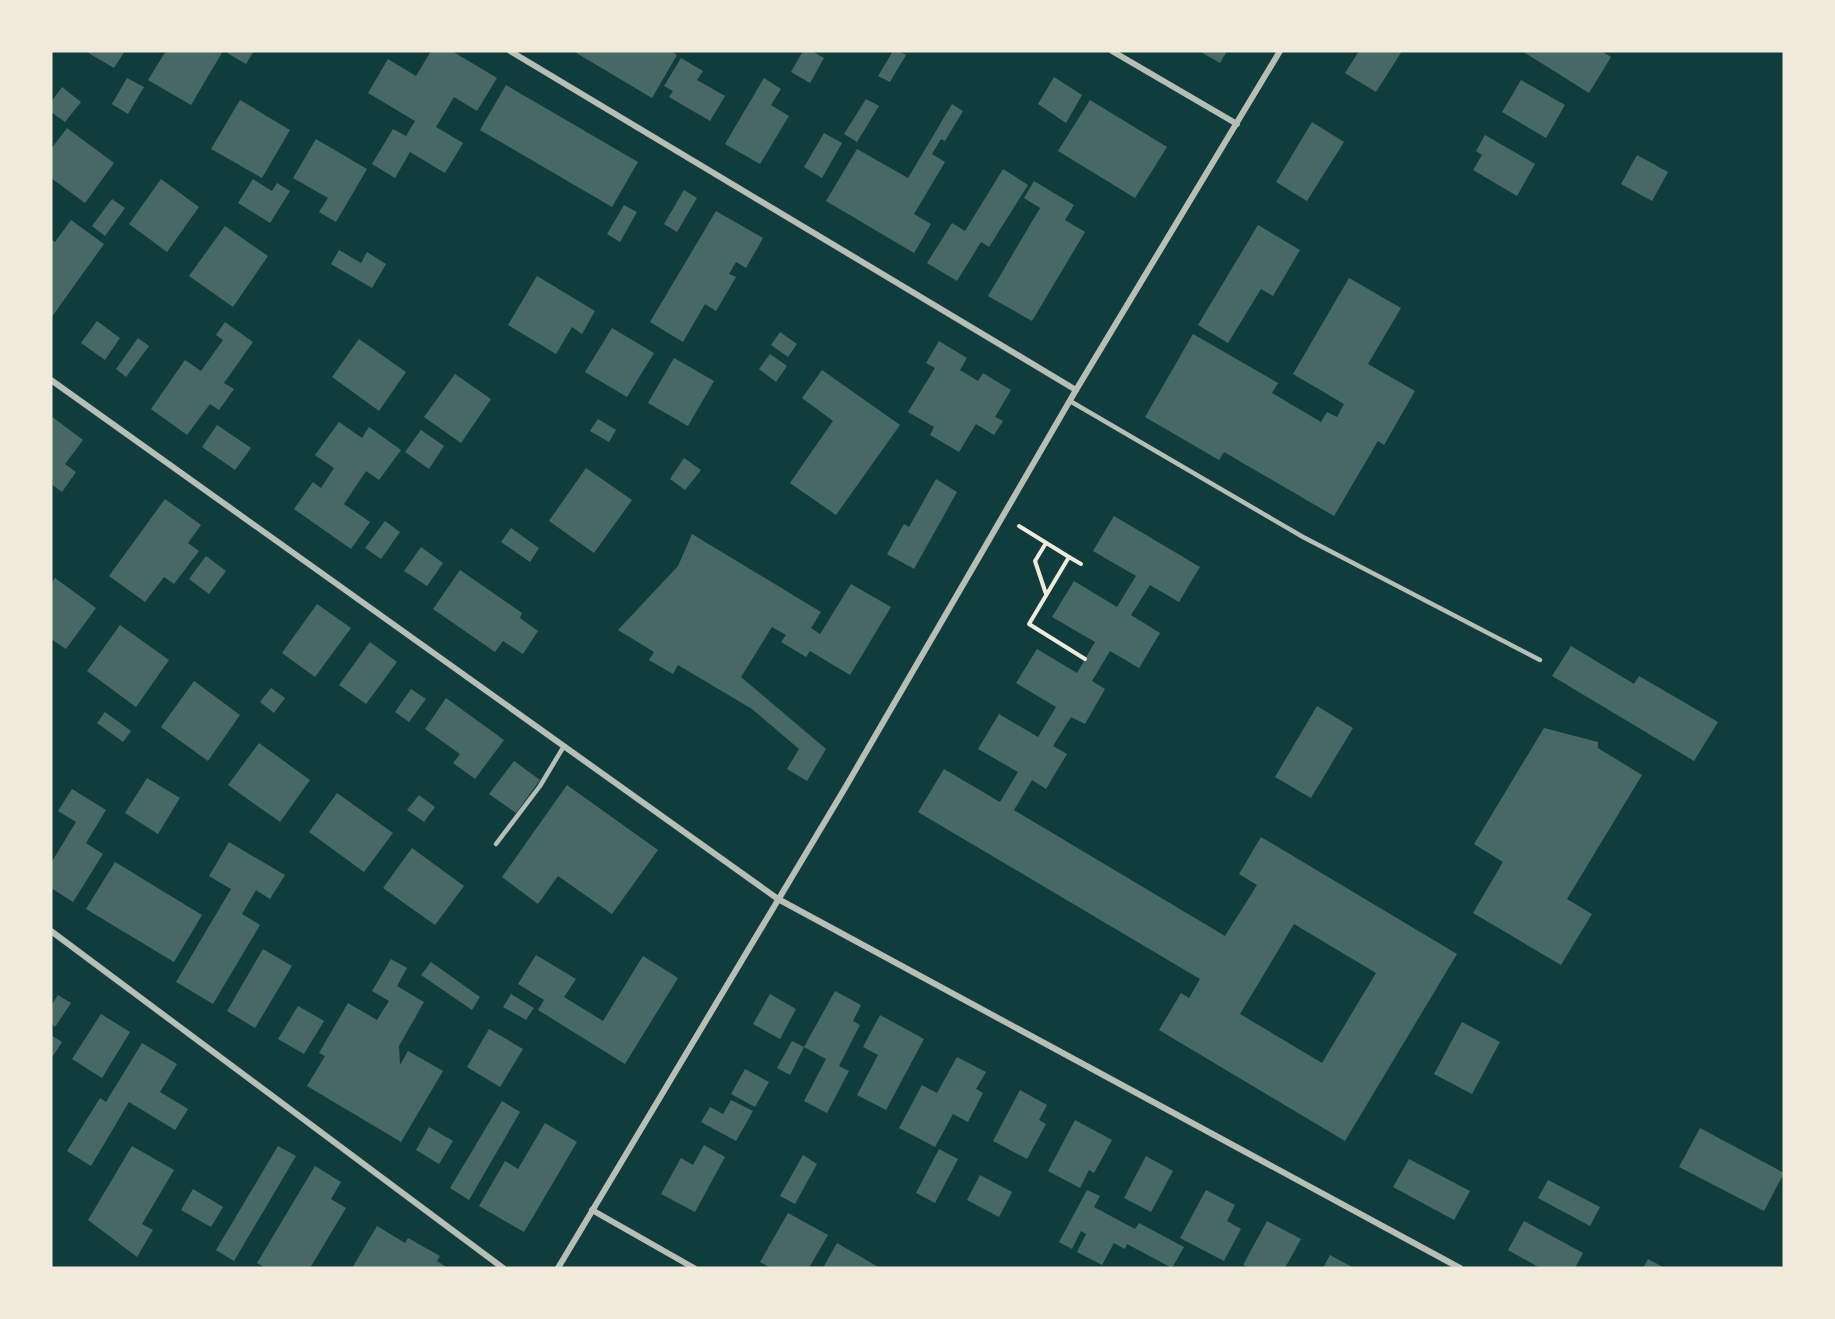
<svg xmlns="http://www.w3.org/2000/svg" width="1835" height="1319" viewBox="0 0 1835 1319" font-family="'Varela Round',sans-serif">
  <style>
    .building { fill: #486865; fill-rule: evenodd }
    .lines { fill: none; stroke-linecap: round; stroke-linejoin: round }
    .path { stroke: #f1e9da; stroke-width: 4 }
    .service { stroke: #b8beb3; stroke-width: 4.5 }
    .minor { stroke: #b8beb3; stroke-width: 6 }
  </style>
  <rect width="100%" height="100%" fill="#0f3d3e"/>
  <!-- building -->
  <g class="building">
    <path d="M85,51H125L114,68Z"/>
    <path d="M166,51H223L191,105L148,80Z"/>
    <path d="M228,51H254L246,64L227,53Z"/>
    <path d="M431,51H452L497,78L477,111L454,97L436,127L463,143L445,173L410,152L395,178L372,164L393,129L406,136L415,121L368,93L388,59L416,76Z"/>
    <path d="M573,51H671L677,55L652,98Z"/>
    <path d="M803,51H812L824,58L810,83L791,72Z"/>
    <path d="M893,51H899L906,55L890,82L878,76Z"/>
    <path d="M1199,51H1227L1220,63Z"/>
    <path d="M1359,51H1402L1376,92L1345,73Z"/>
    <path d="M1522,51H1602L1611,57L1589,93Z"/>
    <path d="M681,58L703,71L697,80L725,96L710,121L669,97L673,91L664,86Z"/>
    <path d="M1054,77L1082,95L1066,123L1038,104Z"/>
    <path d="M127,78L144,87L128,114L112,104Z"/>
    <path d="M764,78L781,89L771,105L789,116L760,164L725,144Z"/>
    <path d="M1521,80L1565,105L1546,138L1502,112Z"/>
    <path d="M506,85L638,162L612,207L480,130Z"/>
    <path d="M62,87L81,102L65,122L51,112V102Z"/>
    <path d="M866,99L879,106L857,142L844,134Z"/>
    <path d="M240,100L290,130L262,178L211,149Z"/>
    <path d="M1090,100L1167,147L1135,198L1058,151Z"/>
    <path d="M952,104L963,111L945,141L941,139L932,154L945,162L914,214L931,224L914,253L826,201L857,149L908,178Z"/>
    <path d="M1312,122L1344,142L1307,201L1276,182Z"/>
    <path d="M67,128L114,163L85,203L51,178V149Z"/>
    <path d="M824,133L842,143L822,178L804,167Z"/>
    <path d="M1485,135L1535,164L1517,196L1473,170L1482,155L1476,151Z"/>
    <path d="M316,139L367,169L336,222L319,212L328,198L293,178Z"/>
    <path d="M1637,155L1668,172L1652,201L1621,184Z"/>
    <path d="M1003,169L1028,185L989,247L981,242L957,281L927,263L952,223L965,231Z"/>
    <path d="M161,179L199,207L167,252L129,224Z"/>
    <path d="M253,179L272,191L277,183L290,191L270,223L238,203Z"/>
    <path d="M1034,181L1074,205L1065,220L1085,232L1032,321L988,296L1040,208L1024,198Z"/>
    <path d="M684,190L697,198L677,232L664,224Z"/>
    <path d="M112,199L125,208L105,236L92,226Z"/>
    <path d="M624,205L637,212L620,242L607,234Z"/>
    <path d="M716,211L763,238L746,268L736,262L729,274L736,277L716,311L705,304L683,342L650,322Z"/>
    <path d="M71,220L104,244L51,318V239L55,242Z"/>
    <path d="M1258,225L1300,250L1273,296L1261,289L1228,343L1198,325Z"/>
    <path d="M225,226L268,256L233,307L189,276Z"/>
    <path d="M339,250L361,263L367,252L386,264L372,288L331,264Z"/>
    <path d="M537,276L595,311L582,334L572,327L556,354L508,325Z"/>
    <path d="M1349,278L1401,308L1368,364L1415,391L1384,445L1378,441L1334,516L1224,452L1219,460L1145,417L1193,334L1278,383L1272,393L1321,422L1327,412L1337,417L1344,404L1293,374Z"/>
    <path d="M97,321L120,338L105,360L81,343Z"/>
    <path d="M225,322L253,342L224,383L234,389L219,410L210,404L187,435L151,409L185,360L201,371L223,340L216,335Z"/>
    <path d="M612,328L654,353L627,397L585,372Z"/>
    <path d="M780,332L797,344L788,357L771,345Z"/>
    <path d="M138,338L149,346L126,377L116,369Z"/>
    <path d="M359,339L406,372L379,411L332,377Z"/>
    <path d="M939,341L967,358L960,370L978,381L983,373L1011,390L995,417L1003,421L994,435L976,424L959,452L930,435L934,427L908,412L935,368L926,363Z"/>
    <path d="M770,354L787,366L776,382L759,369Z"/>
    <path d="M674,358L714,381L688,426L648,403Z"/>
    <path d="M822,370L900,425L836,515L790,483L833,421L802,398Z"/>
    <path d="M455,374L491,399L461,443L424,417Z"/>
    <path d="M51,416L83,440L65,464L76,472L62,492L51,484L53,480L51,479Z"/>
    <path d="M598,419L616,430L609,442L590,431Z"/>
    <path d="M339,422L362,438L369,427L401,450L379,480L366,471L344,504L370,522L351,549L294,509L313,482L321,488L334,468L315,455Z"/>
    <path d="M217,425L251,448L235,470L202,447Z"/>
    <path d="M421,430L444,446L429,469L405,452Z"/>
    <path d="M684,458L701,470L685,490L670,479Z"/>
    <path d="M586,468L632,500L594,553L549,521Z"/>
    <path d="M936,479L957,492L914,569L887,554L904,524L909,527Z"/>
    <path d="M165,499L201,525L188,543L199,551L174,584L164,577L145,602L109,576Z"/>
    <path d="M1114,516L1200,567L1179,602L1150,585L1131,615L1160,633L1139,668L1110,651L1092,681L1105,689L1085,724L1071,717L1053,746L1067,754L1046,789L1032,780L1014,810L1225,936L1257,885L1239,874L1261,837L1457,954L1345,1141L1159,1030L1181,993L1189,998L1200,979L918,812L944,769L1000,802L1018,772L978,749L999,714L1038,737L1056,707L1016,683L1037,649L1077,673L1095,642L1052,617L1074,581L1117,607L1136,576L1093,551ZM1294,924L1376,973L1322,1063L1240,1014Z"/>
    <path d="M385,521L400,532L381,559L365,548Z"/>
    <path d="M511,528L539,548L530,562L501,542Z"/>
    <path d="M692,534L821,612L811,628L820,634L851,584L891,607L850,675L810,651L806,657L781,642L786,635L772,627L741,677L826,749L807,781L787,769L799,749L752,709L678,665L673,674L649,660L654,652L618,630L678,566Z"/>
    <path d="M421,547L443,563L427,586L404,571Z"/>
    <path d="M206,556L226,571L209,594L189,579Z"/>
    <path d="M460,570L522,613L520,618L538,631L523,654L503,641L495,652L433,609Z"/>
    <path d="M55,578L96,608L66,649L51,639V583Z"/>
    <path d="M317,604L351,628L315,677L282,653Z"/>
    <path d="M120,625L169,660L136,707L87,671Z"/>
    <path d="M370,642L397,662L366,704L339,685Z"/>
    <path d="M1571,646L1634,684L1639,676L1718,722L1694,761L1552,676Z"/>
    <path d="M194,681L240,715L208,761L161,727Z"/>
    <path d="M271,688L285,698L274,713L260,702Z"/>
    <path d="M411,689L426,699L409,722L395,712Z"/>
    <path d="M446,698L504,740L475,779L453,763L460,754L425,729Z"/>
    <path d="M1317,706L1353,728L1311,798L1275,777Z"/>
    <path d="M105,712L131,731L123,742L97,723Z"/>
    <path d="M1544,728L1598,742V748L1642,775L1567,899L1592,914L1561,965L1473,913L1503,862L1474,844Z"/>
    <path d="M259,743L310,780L280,822L228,785Z"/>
    <path d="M514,761L540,780L516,813L489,794Z"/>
    <path d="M147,778L180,798L158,834L125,813Z"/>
    <path d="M567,785L658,850L612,914L558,876L538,904L502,877Z"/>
    <path d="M72,789L106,810L86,843L103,854L73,902L51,888V863L76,822L58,811Z"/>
    <path d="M337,793L393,833L364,872L309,832Z"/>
    <path d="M419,795L435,807L424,822L407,810Z"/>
    <path d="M229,842L285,875L270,899L256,890L242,914L260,925L213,1004L176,982L231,889L209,876Z"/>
    <path d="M412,848L464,886L435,925L383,888Z"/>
    <path d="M115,862L202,915L174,962L86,909Z"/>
    <path d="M263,949L292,966L255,1028L227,1011Z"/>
    <path d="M536,955L576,979L564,997L603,1021L643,956L678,978L625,1064L538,1010L544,1000L518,984Z"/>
    <path d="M391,959L407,968L397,986L424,1002L399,1046L400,1065L408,1051L443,1071L401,1142L307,1086L325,1056L319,1053L348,1003L377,1020L389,1001L372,991Z"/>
    <path d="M431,962L480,997L472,1010L421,975Z"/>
    <path d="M835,991L861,1005L853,1021L860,1025L839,1066L849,1071L827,1113L804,1101L826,1059L804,1047Z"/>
    <path d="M511,994L534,1008L526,1020L503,1007Z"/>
    <path d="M770,994L796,1009L780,1039L753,1024Z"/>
    <path d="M58,995L71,1003L55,1027L51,1024V1006Z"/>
    <path d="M298,1006L324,1021L304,1054L278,1039Z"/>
    <path d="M101,1014L130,1032L102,1078L72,1059Z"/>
    <path d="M880,1015L924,1039L886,1110L857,1095L878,1055L863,1047Z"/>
    <path d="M1462,1022L1500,1042L1472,1094L1434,1074Z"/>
    <path d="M489,1029L523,1049L500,1087L467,1067Z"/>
    <path d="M51,1035L62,1042L51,1059Z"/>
    <path d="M792,1041L804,1047L790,1075L777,1068Z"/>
    <path d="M142,1043L177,1064L160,1092L188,1109L175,1130L129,1102L91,1166L67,1151L100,1098L106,1102Z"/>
    <path d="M957,1057L986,1072L976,1089L983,1093L968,1122L953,1114L935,1147L899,1128L922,1085L937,1093Z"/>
    <path d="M745,1069L769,1082L755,1107L731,1094Z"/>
    <path d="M1020,1090L1047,1105L1039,1120L1046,1124L1027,1159L993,1141Z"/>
    <path d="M731,1100L753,1111L736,1141L701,1122L710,1107L723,1114Z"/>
    <path d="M502,1101L520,1112L469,1200L450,1188Z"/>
    <path d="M1075,1120L1112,1140L1094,1173L1089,1170L1080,1188L1048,1171Z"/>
    <path d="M545,1123L577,1142L524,1232L479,1206L505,1161L518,1169Z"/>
    <path d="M429,1127L453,1141L439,1164L416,1150Z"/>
    <path d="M1700,1128L1784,1173L1764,1211L1679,1167Z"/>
    <path d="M704,1145L725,1157L695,1212L661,1194L681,1158L693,1165Z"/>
    <path d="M132,1146L174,1170L142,1224L153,1230L137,1257L88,1220Z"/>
    <path d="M278,1146L296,1156L234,1261L216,1250Z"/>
    <path d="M939,1149L958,1159L935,1203L916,1193Z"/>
    <path d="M803,1155L817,1164L795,1204L780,1196Z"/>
    <path d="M1146,1156L1173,1171L1151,1212L1124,1198Z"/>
    <path d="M1409,1159L1470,1191L1454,1220L1393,1187Z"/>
    <path d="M315,1166L341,1182L331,1199L346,1208L310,1268H265L257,1263Z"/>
    <path d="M980,1175L1012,1192L999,1217L967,1200Z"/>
    <path d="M1548,1180L1600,1207L1590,1226L1538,1198Z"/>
    <path d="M193,1189L223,1207L211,1227L181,1210Z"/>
    <path d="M1087,1190L1100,1196L1094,1207L1135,1229L1139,1223L1184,1247L1172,1268L1127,1244L1125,1249L1114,1243L1102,1265L1077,1252L1086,1234L1081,1231L1072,1249L1059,1242Z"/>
    <path d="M1206,1190L1235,1205L1227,1221L1241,1229L1224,1261L1180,1238Z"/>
    <path d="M788,1213L828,1235L809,1268H771L760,1262Z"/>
    <path d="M1267,1221L1301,1239L1285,1268H1249L1243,1265Z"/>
    <path d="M1524,1221L1583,1253L1575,1268H1540L1508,1250Z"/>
    <path d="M377,1226L405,1243L408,1238L440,1256L437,1261L448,1268H352Z"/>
    <path d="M837,1243L849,1250L880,1268H823Z"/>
    <path d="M1330,1255L1354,1268H1323Z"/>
    <path d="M1648,1259L1665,1268H1643Z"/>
  </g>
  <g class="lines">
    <!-- path -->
    <g class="path">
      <path d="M1019,526L1069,557L1029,624L1085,659"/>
      <path d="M1046,543L1035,561L1046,594"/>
      <path d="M1069,557L1081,564"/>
    </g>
    <!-- service -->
    <g class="service">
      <path d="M1070,401L1303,537L1540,660"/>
      <path d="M496,844L540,786L564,746"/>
    </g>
    <!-- minor -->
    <g class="minor">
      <path d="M510,51L1076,390"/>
      <path d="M1112,51L1237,124"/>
      <path d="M51,380L778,899L1460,1268"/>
      <path d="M51,931L503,1268"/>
      <path d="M592,1210L694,1268"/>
      <path d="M558,1268L845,788L1076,390L1280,51"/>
    </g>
  </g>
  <!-- border -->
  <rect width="1835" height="1319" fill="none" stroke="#f1e9da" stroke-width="105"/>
</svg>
